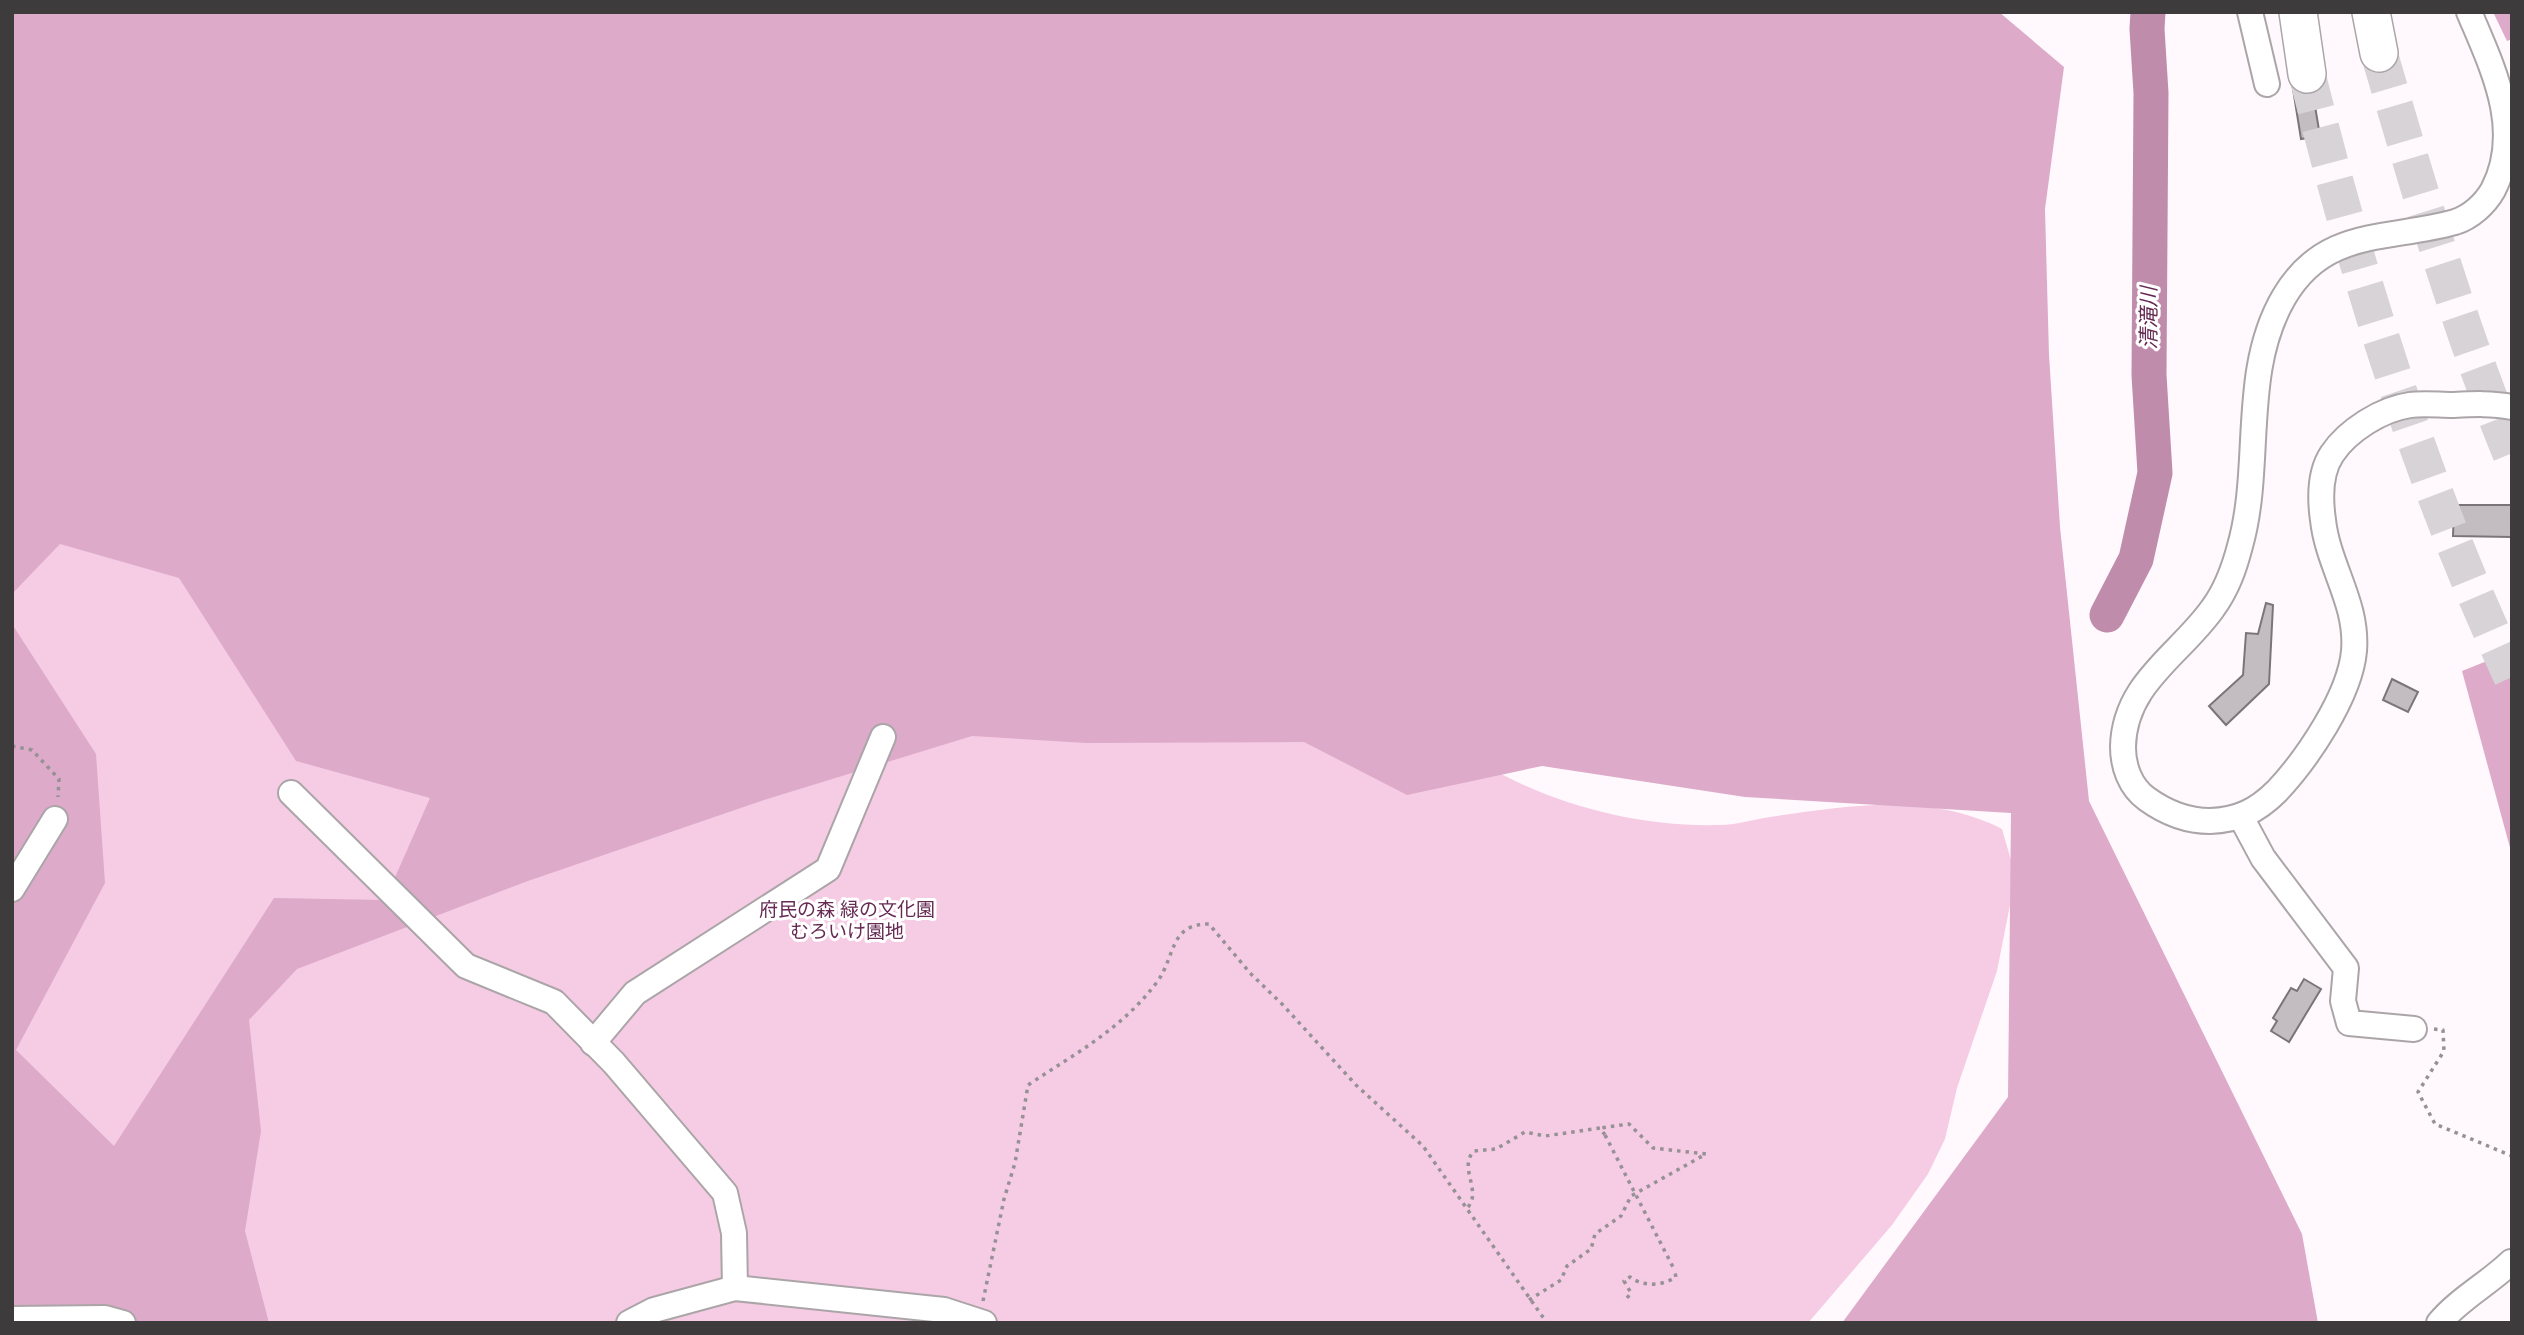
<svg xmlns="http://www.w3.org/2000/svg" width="2524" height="1335" viewBox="0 0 2524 1335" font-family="Montserrat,'Noto Sans JP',sans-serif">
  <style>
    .green { fill: #f6cce5 }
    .forest { fill: #ddaac9 }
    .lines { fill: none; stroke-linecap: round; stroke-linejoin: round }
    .river { stroke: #bf8dab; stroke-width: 35 }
    .building { fill: #c3bcc0; stroke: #7b7579; stroke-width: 2 }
    .highway-tunnel { stroke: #d8d3d7; stroke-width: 37; stroke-dasharray: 37 18; stroke-linecap: butt }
    .minor-casing { stroke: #aba5a8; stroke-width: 28 }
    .highway-casing { stroke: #aba5a8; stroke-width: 40 }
    .path { stroke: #959194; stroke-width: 3.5; stroke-dasharray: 3.5 5; stroke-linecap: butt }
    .minor { stroke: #fff; stroke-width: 24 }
    .highway { stroke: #fff; stroke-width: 37 }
    .path-bridge { stroke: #959194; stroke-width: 3.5; stroke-dasharray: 3.5 5; stroke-linecap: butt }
    .labels { text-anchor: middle; stroke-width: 6; stroke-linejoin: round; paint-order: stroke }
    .park-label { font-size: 19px; fill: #662a53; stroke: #fff }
    .water-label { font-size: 21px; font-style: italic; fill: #652952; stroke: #fff }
  </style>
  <rect width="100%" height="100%" fill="#fff9fd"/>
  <!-- green -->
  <path class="green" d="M12,152L1494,770C1561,807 1642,827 1719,825C1738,825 1758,818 1777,816C1853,805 1931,793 2002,829L2013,867L2010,905L1997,971L1957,1088L1945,1139L1928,1174L1892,1225L1808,1323H12Z"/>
  <!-- forest -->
  <g class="forest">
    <path d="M12,12H1999L2064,67L2045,209L2049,355L2060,527L2089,801L2302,1234L2318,1323H1842L2008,1097L2011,813L1745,797L1542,766L1407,795L1304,742L1086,743L972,736L764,800L528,881L297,969L249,1020L261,1131L245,1231L269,1323H12V624L96,754L105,883L16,1050L114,1146L274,898L385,900L430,798L296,761L179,578L60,544L12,594Z"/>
    <path d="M2493,12H2512V39L2507,41Z"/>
    <path d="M2512,651V855L2462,671Z"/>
  </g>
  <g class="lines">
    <!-- river -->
    <path class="river" d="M2107,615L2136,559L2155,473L2149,375L2151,93L2147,29L2148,12"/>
  </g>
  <!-- building -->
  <g class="building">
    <path d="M2293,89L2300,94H2313L2320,136L2301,139Z"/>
    <path d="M2454,505H2511V537L2453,536Z"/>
    <path d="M2266,603L2273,605L2269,684L2226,725L2209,706L2243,675L2246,633L2258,634Z"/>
    <path d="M2392,679L2418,692L2408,712L2383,700Z"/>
    <path d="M2304,979L2321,989L2289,1042L2271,1031L2277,1021L2273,1018L2291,988L2297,991Z"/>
  </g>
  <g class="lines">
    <!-- highway-tunnel -->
    <g class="highway-tunnel">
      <path d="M2379,53C2419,189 2458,325 2512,456"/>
      <path d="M2307,74C2358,279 2422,485 2512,677"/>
    </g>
    <!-- minor casing -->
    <g class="minor-casing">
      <g id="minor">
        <path d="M2250,12L2267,84"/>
        <path d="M2469,12C2493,69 2524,130 2493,190C2485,204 2471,217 2455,222C2388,241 2325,227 2284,297C2240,372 2263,465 2240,546C2234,569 2227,589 2213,608C2180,655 2124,683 2123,747C2123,766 2130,787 2147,799C2165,812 2187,821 2210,821C2238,820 2257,811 2277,791C2307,759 2350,696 2354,651C2358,603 2328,566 2323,520C2320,499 2320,472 2332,454C2348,430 2382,409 2410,405C2424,403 2439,405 2453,405C2473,404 2492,403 2512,407"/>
        <path d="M291,793L466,966L554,1002L614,1063L725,1193L734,1233L735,1288"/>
        <path d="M2241,817L2263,858L2346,968L2343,1001L2349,1023L2414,1029"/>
        <path d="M12,889L55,819"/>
        <path d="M593,1043L635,993L828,869L883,737"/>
        <path d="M12,1319L105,1318L123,1323"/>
        <path d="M629,1323L654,1310L735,1288L944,1310L984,1323"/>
        <path d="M2439,1323C2459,1299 2488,1284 2511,1262"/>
      </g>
    </g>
    <!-- highway casing -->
    <g class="highway-casing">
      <g id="highway">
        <path d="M2298,12L2307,74"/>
        <path d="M2371,12L2379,53"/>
      </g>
    </g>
    <!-- path -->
    <g class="path">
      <path d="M12,746L32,750L59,779L58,797"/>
      <path d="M2434,1029L2443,1030L2444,1051L2418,1092L2435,1124L2512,1156"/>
      <path d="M1468,1207C1482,1191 1458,1167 1474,1151L1496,1149L1525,1132L1545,1136L1600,1128L1605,1135"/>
      <path d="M1627,1298L1631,1293L1624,1281L1630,1277C1643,1287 1662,1286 1676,1277L1674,1269"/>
      <path d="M1529,1300L1561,1280L1567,1266L1591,1249L1595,1234L1621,1216L1631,1196L1706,1154L1653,1148L1629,1124L1600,1128"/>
      <path d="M983,1301L1004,1199L1015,1163L1028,1085C1076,1053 1122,1029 1157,982C1176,956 1169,924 1209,924L1250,973L1282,1004L1356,1085L1423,1146L1547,1323"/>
    </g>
    <!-- minor -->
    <use href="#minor" class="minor"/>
    <!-- highway -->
    <use href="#highway" class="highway"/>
    <!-- path-bridge -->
    <path class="path-bridge" d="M1605,1135L1674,1269"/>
  </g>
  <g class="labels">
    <!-- park labels -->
    <g class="park-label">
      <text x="847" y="916">府民の森 緑の文化園<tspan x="847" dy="22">むろいけ園地</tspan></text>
    </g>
    <!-- water labels -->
    <g class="water-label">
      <text transform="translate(2149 318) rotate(-90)" y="7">清滝川</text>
    </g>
  </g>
  <!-- border -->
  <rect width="2524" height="1335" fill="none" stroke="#3e3b3d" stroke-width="28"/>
</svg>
